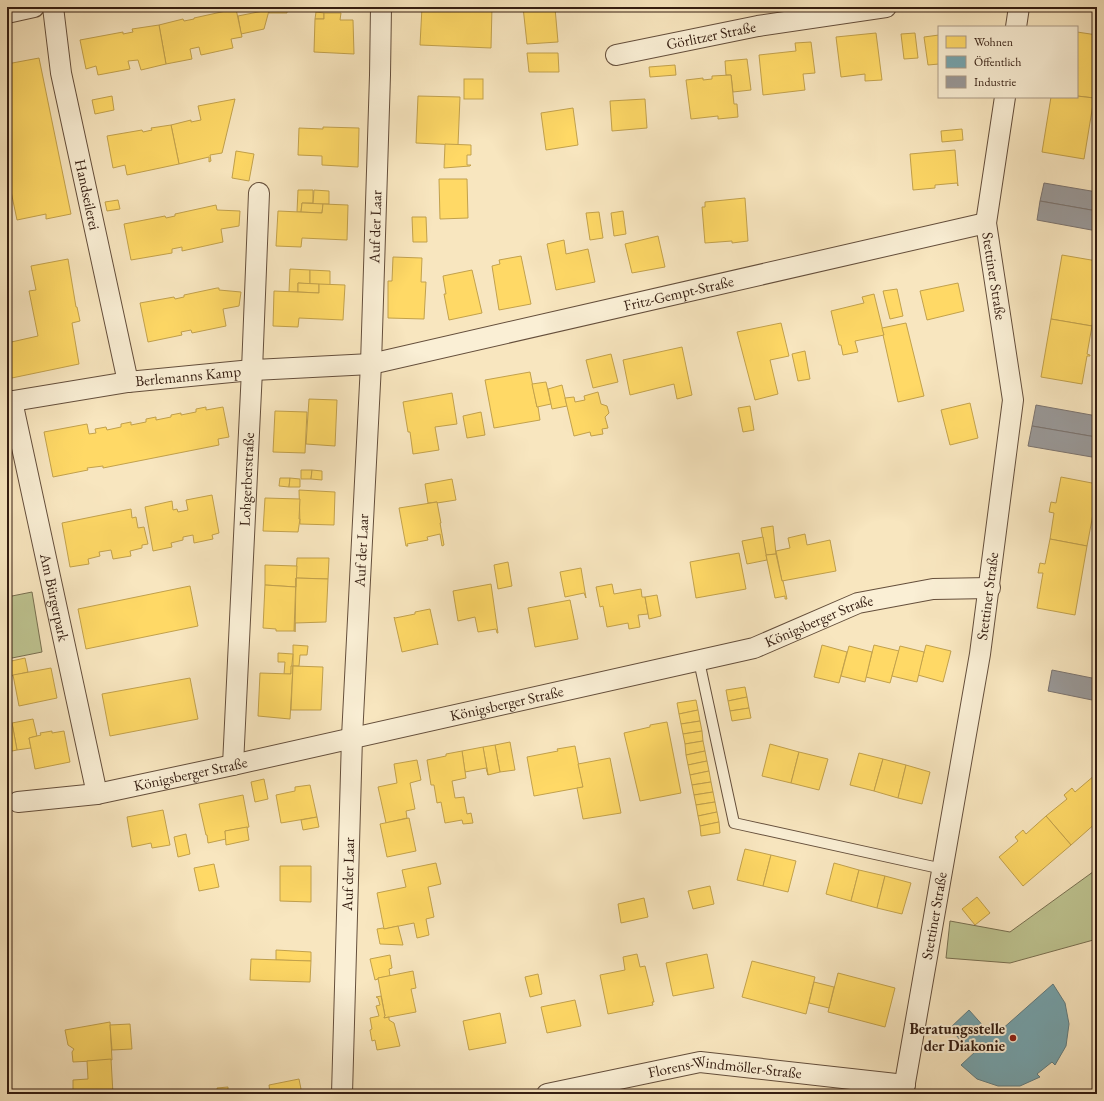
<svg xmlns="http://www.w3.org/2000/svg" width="1104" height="1101" viewBox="0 0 1104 1101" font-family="'EB Garamond',serif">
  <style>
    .green { fill: #bec491; stroke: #797051 }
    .homes { fill: #ffd966; stroke: #c2a14c }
    .public { fill: #76a5af; stroke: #627c80 }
    .industry { fill: #999; stroke: #7b7470 }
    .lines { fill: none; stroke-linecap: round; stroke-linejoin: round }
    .lane-casing { stroke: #654f3c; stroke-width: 12 }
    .street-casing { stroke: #654f3c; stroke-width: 22 }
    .lane { stroke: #faefd5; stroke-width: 10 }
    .street { stroke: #faefd5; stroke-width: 20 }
    .poi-dot { fill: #8f2418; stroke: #faefd5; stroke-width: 1.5 }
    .labels { text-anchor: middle; stroke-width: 4; stroke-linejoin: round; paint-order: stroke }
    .street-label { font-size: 15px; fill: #341d11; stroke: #faefd5 }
    .poi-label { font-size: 15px; font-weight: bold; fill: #341d11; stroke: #faefd5; text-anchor: end }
  </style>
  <rect width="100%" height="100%" fill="#f8e6bf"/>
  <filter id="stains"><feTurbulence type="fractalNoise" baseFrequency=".005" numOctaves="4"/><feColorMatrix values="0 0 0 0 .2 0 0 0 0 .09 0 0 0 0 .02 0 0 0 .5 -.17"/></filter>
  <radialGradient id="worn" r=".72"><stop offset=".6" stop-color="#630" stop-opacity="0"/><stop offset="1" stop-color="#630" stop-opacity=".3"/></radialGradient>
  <!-- green -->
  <g class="green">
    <path d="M32,592L42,652L7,659V597Z"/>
    <path d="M1097,869V939L1010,963L946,958L950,921L1010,932Z"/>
  </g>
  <!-- homes -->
  <g class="homes">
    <path d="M270,7H287V13H269Z"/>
    <path d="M270,7L264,29L241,34L238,16L268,10Z"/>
    <path d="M422,7H492L491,48L420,45Z"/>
    <path d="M523,7H563L555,8L558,42L527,44Z"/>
    <path d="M235,9H236L242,37L231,39L233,48L201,55L199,47L190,49L192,59L166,64L159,25L183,19L184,21L194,19V18Z"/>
    <path d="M316,12L324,13V19H315Z"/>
    <path d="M324,13H341L340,20H353L354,54L314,52L315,19H324Z"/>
    <path d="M159,25L166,64L141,70L138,60L128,61L130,69L98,75L96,66L86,69L80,40L123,32V34L133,32L132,29Z"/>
    <path d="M1077,32L1097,35V83L1094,98L1077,96Z"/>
    <path d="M876,33L882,80L865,81V74L841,77L836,37Z"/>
    <path d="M915,33L918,58L904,59L901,34Z"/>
    <path d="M939,35V64L928,65L924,37Z"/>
    <path d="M811,42L815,73L803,74L805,90L763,95L759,55L796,51L795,43Z"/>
    <path d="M527,53H558L559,72H529Z"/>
    <path d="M39,58L71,214L46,219V214L17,220L7,172V64Z"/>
    <path d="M747,59L751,90L733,92L731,75H726L725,61Z"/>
    <path d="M675,65L676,75L650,77L649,67Z"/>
    <path d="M731,75L734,104H737L738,117L718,119V116L691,119L686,80L703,78V80L712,79V76Z"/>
    <rect x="464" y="79" width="19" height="20"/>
    <path d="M112,96L114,110L95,114L92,100Z"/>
    <path d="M418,96L460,97L458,145L416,143Z"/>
    <path d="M1077,96L1094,98L1084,159L1042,152L1051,97H1077Z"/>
    <path d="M235,99L222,153L210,155L211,161L209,162V157L179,164L171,125L191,120V122L201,120L198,106Z"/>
    <path d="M645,99L647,128L612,131L610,101Z"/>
    <path d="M573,108L578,145L546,150L541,113Z"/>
    <path d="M171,125L179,164L127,175L125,165L113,168L107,136L142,130L143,132L152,130L151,128Z"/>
    <path d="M323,127L359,128L358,167L322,165V156L298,155L299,128L323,129Z"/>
    <path d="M962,129L963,140L942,142L941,131Z"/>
    <path d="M445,144L471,145V155H467V165H471L470,166L444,168Z"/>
    <path d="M955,150L958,186L957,183L935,185V188L913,190L910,154Z"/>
    <path d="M236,151L254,154L249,181L232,178Z"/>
    <path d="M439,179H467L468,218L440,219Z"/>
    <path d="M298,190H313V203H302L301,212H297Z"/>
    <path d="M314,190L329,191V204H313Z"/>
    <path d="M745,198L748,241L732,243V241L705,243L702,207H705V202Z"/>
    <path d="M118,200L120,209L107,211L105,202Z"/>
    <path d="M302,203L323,204L322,213L301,212Z"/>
    <path d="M323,204L348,205L347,240L302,238L301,247L276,246L278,211L322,213Z"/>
    <path d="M216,205L217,210L240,211L239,226L221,229L223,242L182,251V247L172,249V253L131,260L124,224L165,216L166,218L175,216V214Z"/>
    <path d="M623,211L626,234L614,236L611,213Z"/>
    <path d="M599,212L603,238L590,240L586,213Z"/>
    <path d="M412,217H426L427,242H413Z"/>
    <path d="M658,236L665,267L632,273L625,244Z"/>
    <path d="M564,240L566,254L588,249L595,282L556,290L547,244Z"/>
    <path d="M1062,255L1097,261V300L1092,326L1051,319Z"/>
    <path d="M521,256L531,304L499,310L492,266L500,264L499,260Z"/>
    <path d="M393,257L422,258L421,282H426L424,319L388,318V281H392Z"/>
    <path d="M68,259L76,307H77L80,321L72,323L79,364L7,379V343L38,336L29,291L36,290L31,266Z"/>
    <path d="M290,269L310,270V284L298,283V292H289Z"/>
    <path d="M310,270L330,271V285L310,284Z"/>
    <path d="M472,270L482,313L449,320L444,294H446L443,276Z"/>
    <path d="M298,283L319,284V293L298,292Z"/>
    <path d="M958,283L964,311L927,320L920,291Z"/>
    <path d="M319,284L345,285L343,320L299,318L298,327L273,326L274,291L319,293Z"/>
    <path d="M217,288H219V290L241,292L239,306L223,309L226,326L192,333L191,330L181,332L182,335L148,342L140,303L174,297L175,299L184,297V295Z"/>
    <path d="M897,289L903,316L890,319L883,291Z"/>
    <path d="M874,294L884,335L855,341L858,352L843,355L841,345H839L831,311L864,303L862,297Z"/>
    <path d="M1051,319L1092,326L1087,354L1090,355V356H1087L1082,384L1041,377Z"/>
    <path d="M781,323L789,356L770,360L778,394L755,400L737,332Z"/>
    <path d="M906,323L924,396L898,402L883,335H884L882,328Z"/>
    <path d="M682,347L692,395L677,399L674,384L630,395L623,360Z"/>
    <path d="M805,351L810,379L798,381L792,354Z"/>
    <path d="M611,354L618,382L593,388L586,360Z"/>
    <path d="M530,372L537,407H538L540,420L494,428L485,380Z"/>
    <path d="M546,382L551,404L537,407L532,384Z"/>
    <path d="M562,385L567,406L552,409L548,389Z"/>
    <path d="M598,392L601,404L607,406L609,413L605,417L608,428L602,429L603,434L591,436L590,432L574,436L565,398L574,397L575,402L585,400L584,396Z"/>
    <path d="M452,393L457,424L435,427L439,450L413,454L410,432H408L403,402Z"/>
    <path d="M309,399L337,400L335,446L306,444Z"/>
    <path d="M970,403L978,438L950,445L941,410Z"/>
    <path d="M750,406L754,430L743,432L738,408Z"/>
    <path d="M206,407V410L223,407L229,437L218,439L219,445L103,468V466L87,468L88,470L53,477L44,432L87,424L89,434L96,433L95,429L106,427L107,430L121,427V424L131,422V425L146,422V419L156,417V420L171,417V415L181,413V415L196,412V409Z"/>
    <path d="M275,411L307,412L305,453L273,452Z"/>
    <path d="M481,412L485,435L467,438L463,416Z"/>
    <path d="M301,470H312L311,479H301Z"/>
    <path d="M312,470L322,471V480L311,479Z"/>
    <path d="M1061,477L1097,484V493L1087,546L1050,539L1054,513L1049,512L1051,502L1056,503Z"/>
    <path d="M280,478H290L289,487L279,486Z"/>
    <path d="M290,478L300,479V487H289Z"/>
    <path d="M452,479L456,500L437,503V502L428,503L425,484Z"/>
    <path d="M299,490L335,492L334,525L300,524Z"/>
    <path d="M212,495L219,533L212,535L213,539L194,543L193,535L183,537V540L171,543L172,547L153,551L145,507L172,501L173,510L177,509L178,512L188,510L186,500Z"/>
    <path d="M265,498L300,499L299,519H300L298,532L263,531Z"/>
    <path d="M437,502L441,523H440L444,545L442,546L440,534L427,537L428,540L407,544L408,546H406L399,508Z"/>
    <path d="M131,509L132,518L136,517L138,528L144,527L148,544L142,545V548L130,551L131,556L113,559L111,550L99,552L100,556L88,559L89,564L70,567L62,523Z"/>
    <path d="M773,526L776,554L766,555L761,528Z"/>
    <path d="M805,534L807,545L830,540L836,571L782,581L776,551L790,548L788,538Z"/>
    <path d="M763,537L767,560L747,564L742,541Z"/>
    <path d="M1050,539L1087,546L1075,615L1037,608L1043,573H1038L1040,563L1045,564Z"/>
    <path d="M739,553L746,589L696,598L690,562Z"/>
    <path d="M776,554L782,581H783L787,599H785V596L775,598L766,555Z"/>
    <path d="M297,558H329L328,579L296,578Z"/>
    <path d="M508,562L512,586L498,589L494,565Z"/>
    <path d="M265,565L297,566L296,587L265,585Z"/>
    <path d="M581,568L586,598L584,593L565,597L560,572Z"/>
    <path d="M296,578L328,579L326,622L295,623V632Z"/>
    <path d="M296,578L294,631H276V629L263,628L265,585L296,587Z"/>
    <path d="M491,584L498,633H497L496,629L478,632L475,617L458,621L453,591Z"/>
    <path d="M612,584L614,594L641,589L642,597H645L648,614L638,615L640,627L629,629L628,623L607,627L603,606L600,607L596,587Z"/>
    <path d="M190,586L198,626L86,649L78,609Z"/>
    <path d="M657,595L661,616L649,619L645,597Z"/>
    <path d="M570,600L578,639L535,647L528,608Z"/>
    <path d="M430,609L438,645L437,644L402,652L394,617L395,618L415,614V612Z"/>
    <path d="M293,645L308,646L307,655H300L299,666H293Z"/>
    <path d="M822,645L847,652L839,683L814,677Z"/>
    <path d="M874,645L899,651L890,683L866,677Z"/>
    <path d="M926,645L951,651L943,682L918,675Z"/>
    <path d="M849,646L872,652L865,682L841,676Z"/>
    <path d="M900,646L924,652L917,682L892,676Z"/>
    <path d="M278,653L293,654L291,674H284L285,662H278Z"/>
    <path d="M25,658L28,672L7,677V662Z"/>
    <path d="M291,666H293L290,719L258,716L260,673L291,674Z"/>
    <path d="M293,666L323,667L321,710H291Z"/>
    <path d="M51,668L57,698L19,706L13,675Z"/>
    <path d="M190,678L198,719L110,736L102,694Z"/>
    <path d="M745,687L747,697L728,701L726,690Z"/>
    <path d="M747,697L749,708L730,711L728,701Z"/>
    <path d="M696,700L698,710L679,714L677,703Z"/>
    <path d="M749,708L751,718L732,721L730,711Z"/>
    <path d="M698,710L700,721L681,724L679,714Z"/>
    <path d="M33,719L37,736L29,738L31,748L17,750L12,723Z"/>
    <path d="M700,721L702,731L683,734L681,724Z"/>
    <path d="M667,722L681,793L640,801L624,733L650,727V725Z"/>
    <path d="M12,723L17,750L7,752V724Z"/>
    <path d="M52,731V733L64,731L70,762L35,769L29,738L41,735L40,733Z"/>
    <path d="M702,731L703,741L685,744L683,734Z"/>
    <path d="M703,741L705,751L686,755L685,744Z"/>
    <path d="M510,742L515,770L500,772L495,745Z"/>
    <path d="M770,744L799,752L791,783L762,776Z"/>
    <path d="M495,745L500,772L488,775L483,747Z"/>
    <path d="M575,746L583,787L534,796L527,757L558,751L557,749Z"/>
    <path d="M483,747L488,775L486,768L465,772L462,751Z"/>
    <path d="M462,751L466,778L452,781L455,798L464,797L467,814L471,813L473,823L463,824L462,820L445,823L441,802L437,803L434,785H431L427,760L446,756V754Z"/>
    <path d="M705,751L707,761L688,765L686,755Z"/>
    <path d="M799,752L828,759L819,790L791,783Z"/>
    <path d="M859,753L883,759L874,791L850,785Z"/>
    <path d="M610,758L621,813L583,819L577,788L583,787L578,764Z"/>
    <path d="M883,759L906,765L898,798L874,791Z"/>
    <path d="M417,760L421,780L410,783L415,809L406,811L407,818L386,823L378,787L397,783L394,764Z"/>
    <path d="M707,761L709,771L690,775L688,765Z"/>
    <path d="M906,765L930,772L922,804L898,798Z"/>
    <path d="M709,771L711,782L692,785L690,775Z"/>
    <path d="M1095,775L1097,778V822L1071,845L1046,816L1067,799L1064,795L1072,788L1075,792Z"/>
    <path d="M264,779L268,799L255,802L251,782Z"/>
    <path d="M711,782L713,792L694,795L692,785Z"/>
    <path d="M310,785L317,817L281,823L276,795L295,791V787Z"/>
    <path d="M713,792L715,802L696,805L694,795Z"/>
    <path d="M243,795L249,827L225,831L226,839L208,843L207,835H206L199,804Z"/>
    <path d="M715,802L717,812L698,816L696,805Z"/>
    <path d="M163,810L170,845L152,848L151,843L132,847L127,817Z"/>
    <path d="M717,812L719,822L700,826L698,816Z"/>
    <path d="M1046,816L1071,845L1023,886L999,857L1018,841L1015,837L1023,830L1026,834Z"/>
    <path d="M317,817L319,827L303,830L301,820Z"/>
    <path d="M409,818L416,851L387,857L380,824Z"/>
    <path d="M719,822L720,833L701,836L700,826Z"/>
    <path d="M247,827L249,840L226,845L225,831Z"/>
    <path d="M186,834L190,854L178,857L174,837Z"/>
    <path d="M745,849L771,855L763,886L737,880Z"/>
    <path d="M771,855L796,861L788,892L763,886Z"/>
    <path d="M436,863L441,884L428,887L434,917L426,919L429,935L417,938L414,923L384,929L377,893L406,887L402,870Z"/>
    <path d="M834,863L859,870L851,901L826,894Z"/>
    <path d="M214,864L219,887L199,891L194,868Z"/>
    <path d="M280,866H311V902L280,901Z"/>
    <path d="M859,870L885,876L877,908L851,901Z"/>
    <path d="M885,876L911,883L902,914L877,908Z"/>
    <path d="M710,886L714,904L693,909L688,891Z"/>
    <path d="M977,897L990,913L975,925L962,909Z"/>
    <path d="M644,898L648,917L621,923L618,904Z"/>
    <path d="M398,926L403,945L380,944L377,929L383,928L384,929Z"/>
    <path d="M276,950L311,952V961L276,960Z"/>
    <path d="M637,954L640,967L645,966L654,1002H652L653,1005L608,1014L600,975L625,970L623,957Z"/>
    <path d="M707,954L714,988L673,996L666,963Z"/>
    <path d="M390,955L392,968L389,969L390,976L378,978V979L375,980L370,959Z"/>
    <path d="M251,959L311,961L310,982L250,980Z"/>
    <path d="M752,961L815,977L806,1014L742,997Z"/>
    <path d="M413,971L416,988L411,989L416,1012L384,1018V1017L385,1016L378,978Z"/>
    <path d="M838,973L895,988L885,1027L828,1012Z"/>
    <path d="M538,974L542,994L530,997L525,977Z"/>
    <path d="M814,982L834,987L829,1008L809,1003Z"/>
    <path d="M381,996L385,1016L384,1017V1018L389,1017V1020L394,1023L400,1046L377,1050L375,1040L372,1041L370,1030L372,1029L370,1018L379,1016L376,1006L380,1005L378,998L376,997Z"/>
    <path d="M575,1000L581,1026L547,1033L541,1007Z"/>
    <path d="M500,1013L506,1043L469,1050L463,1021Z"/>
    <path d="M110,1022L112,1060L73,1062L72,1052L74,1049L68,1045L65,1030Z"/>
    <path d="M130,1024L132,1049L112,1050L110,1025Z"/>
    <path d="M111,1059L113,1094H73V1080L88,1079L87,1061Z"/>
    <path d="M299,1079L302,1094H270L269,1085Z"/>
    <path d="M228,1087V1093L241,1092V1094H216H218L217,1088Z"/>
  </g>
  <!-- public -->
  <path class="public" d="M1053,984L1065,1003L1069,1024L1066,1046L1055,1065L1052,1062L1037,1074L1040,1077L1020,1086H998L977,1079L961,1065L976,1051L970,1045L967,1048L950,1028L969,1010L986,1029L993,1023L1000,1031Z"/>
  <!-- industry -->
  <g class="industry">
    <path d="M1044,183L1097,192V211L1040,201Z"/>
    <path d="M1040,201L1097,211V231L1037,220Z"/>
    <path d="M1036,405L1097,416L1096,437L1032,426Z"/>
    <path d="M1032,426L1096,437L1092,457L1028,446Z"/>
    <path d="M1052,670L1097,679V701L1048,691Z"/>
  </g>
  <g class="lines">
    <!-- lane casing -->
    <g class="lane-casing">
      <path id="lane" d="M699,661L734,823L943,869"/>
    </g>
    <!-- street casing -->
    <g class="street-casing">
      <g id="street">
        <path id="s1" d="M53,7L61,73L128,382"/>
        <path d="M7,13L34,7"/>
        <path d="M1016,27L1019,7"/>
        <path id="s2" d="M616,55L758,26L886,7"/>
        <path id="s3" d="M12,401L97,794"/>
        <path id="s4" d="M7,402L128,382L252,370L371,364L986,223"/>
        <path id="s5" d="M233,765L252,370L259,193"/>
        <path id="s6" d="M18,802L97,794L233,765L754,648L858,603L933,589L990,588"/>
        <path id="s7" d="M342,1094L352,737L371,364L380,75L381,7"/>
        <path id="s8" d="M547,1094L700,1062L905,1085"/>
        <path id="s9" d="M903,1094L980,654L1013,400L986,223L1005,97"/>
      </g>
    </g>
    <!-- lane -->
    <use href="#lane" class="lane"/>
    <!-- street -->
    <use href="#street" class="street"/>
  </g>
  <!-- markers -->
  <circle class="poi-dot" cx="1013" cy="1038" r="4"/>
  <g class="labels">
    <!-- street labels -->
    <g class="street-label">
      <text dy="5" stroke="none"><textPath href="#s2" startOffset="97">Görlitzer Straße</textPath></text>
      <text dy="5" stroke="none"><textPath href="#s1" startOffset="191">Handseilerei</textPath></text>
      <text dy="5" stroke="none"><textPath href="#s7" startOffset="868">Auf der Laar</textPath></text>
      <text transform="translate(994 276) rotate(81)" y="5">Stettiner Straße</text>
      <text dy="5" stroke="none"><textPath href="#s4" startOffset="682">Fritz-Gempt-Straße</textPath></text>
      <text dy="5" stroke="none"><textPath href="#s4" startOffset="183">Berlemanns Kamp</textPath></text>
      <text dy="5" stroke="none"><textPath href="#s5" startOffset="286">Lohgerberstraße</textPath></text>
      <text dy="5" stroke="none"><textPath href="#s7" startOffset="544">Auf der Laar</textPath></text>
      <text dy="5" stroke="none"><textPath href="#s9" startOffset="505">Stettiner Straße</textPath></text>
      <text dy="5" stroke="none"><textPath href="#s3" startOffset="201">Am Bürgerpark</textPath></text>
      <text dy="5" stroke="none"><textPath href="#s6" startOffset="823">Königsberger Straße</textPath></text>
      <text dy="5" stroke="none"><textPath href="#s6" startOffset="499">Königsberger Straße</textPath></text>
      <text dy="5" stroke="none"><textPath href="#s6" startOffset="175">Königsberger Straße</textPath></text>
      <text dy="5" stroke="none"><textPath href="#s7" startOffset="220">Auf der Laar</textPath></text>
      <text dy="5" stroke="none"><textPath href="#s9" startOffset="181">Stettiner Straße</textPath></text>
      <text dy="5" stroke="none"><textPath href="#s8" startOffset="181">Florens-Windmöller-Straße</textPath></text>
    </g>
    <!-- poi labels -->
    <g class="poi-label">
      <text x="1005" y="1034">Beratungsstelle<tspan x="1005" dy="17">der Diakonie</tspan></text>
    </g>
  </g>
  <!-- margin -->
  <rect width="1104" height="1101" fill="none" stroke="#f8e6bf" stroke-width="24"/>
  <rect x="8" y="8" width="1088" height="1085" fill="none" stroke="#341d11" stroke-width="2"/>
  <rect x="12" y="12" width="1080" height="1077" fill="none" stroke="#341d11"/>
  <!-- legend -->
  <rect x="938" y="26" width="140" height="72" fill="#faefd5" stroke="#ab9b87"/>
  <rect x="946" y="36" width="20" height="12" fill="#ffd966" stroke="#ab9b87"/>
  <text x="974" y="46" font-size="12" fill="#341d11">Wohnen</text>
  <rect x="946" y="56" width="20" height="12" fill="#76a5af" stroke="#ab9b87"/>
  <text x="974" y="66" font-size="12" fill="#341d11">Öffentlich</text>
  <rect x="946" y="76" width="20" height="12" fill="#999999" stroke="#ab9b87"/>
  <text x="974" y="86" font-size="12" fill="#341d11">Industrie</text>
  <rect width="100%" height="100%" filter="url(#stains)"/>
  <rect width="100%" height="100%" fill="url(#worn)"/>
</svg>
